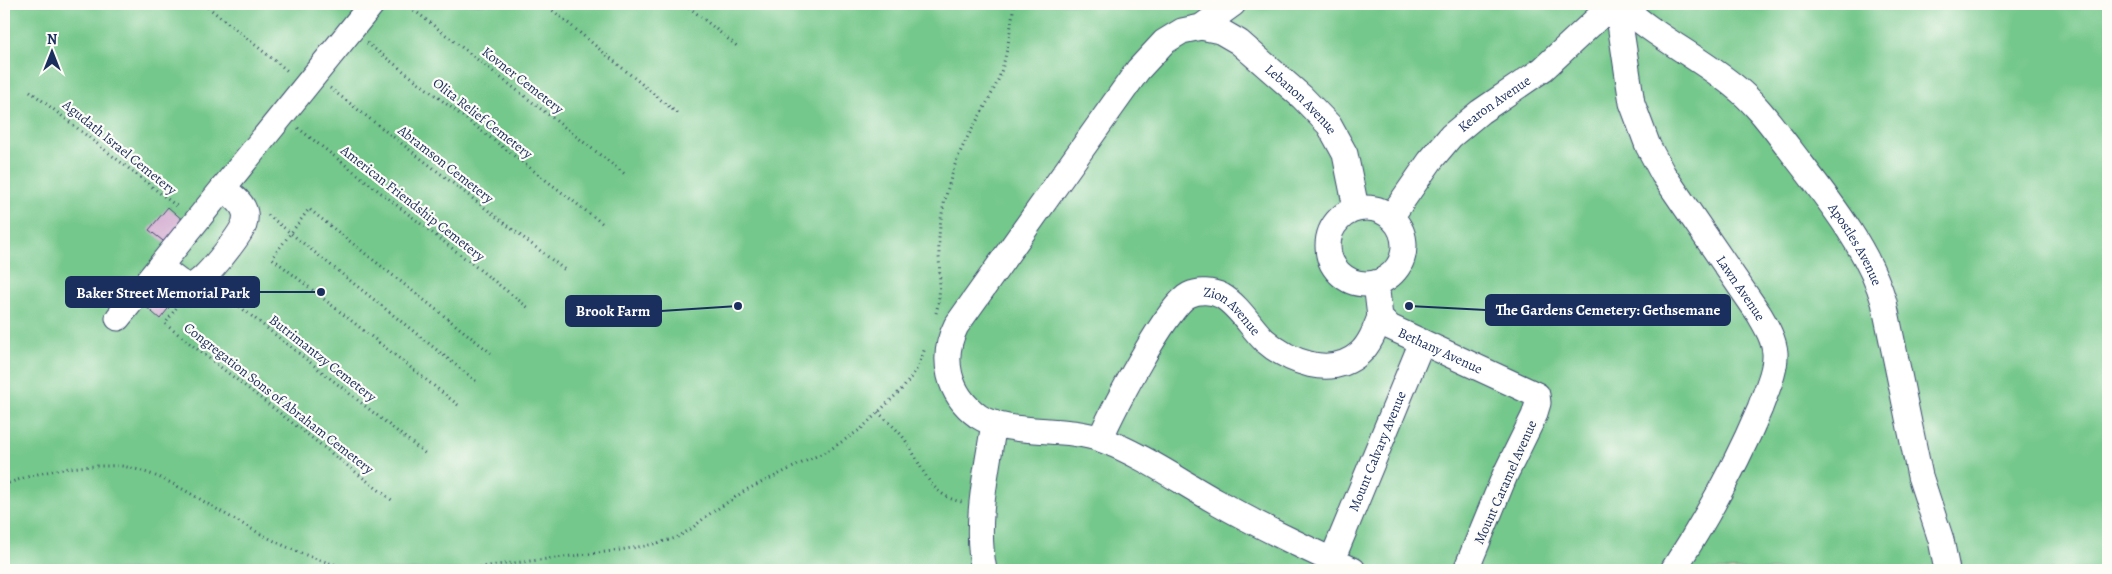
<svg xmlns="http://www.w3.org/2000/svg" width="2112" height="574" viewBox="0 0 2112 574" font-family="Alegreya,serif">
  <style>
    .green { fill: #75c88b; stroke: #487c74 }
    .building { fill: #d5b0d3 }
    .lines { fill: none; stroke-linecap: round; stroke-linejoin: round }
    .minor-casing { stroke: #3b4a6d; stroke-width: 27 }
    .path { stroke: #3b4a6d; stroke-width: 3; stroke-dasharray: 1 4; stroke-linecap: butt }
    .minor { stroke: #fff; stroke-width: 25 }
    .labels { text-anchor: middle; stroke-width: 4.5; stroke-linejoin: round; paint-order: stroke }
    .street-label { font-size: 14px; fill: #1b2f5e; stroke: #fdfcf7 }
    .leader { fill: none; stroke: #1b2f5e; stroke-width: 2 }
    .callout-dot { fill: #1b2f5e; stroke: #fdfcf7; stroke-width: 2 }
    .callout { fill: #1b2f5e; stroke: #1b2f5e; stroke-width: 2 }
    .callout-label { font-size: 15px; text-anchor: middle; font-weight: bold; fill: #fff }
  </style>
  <rect width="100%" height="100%" fill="#fdfcf7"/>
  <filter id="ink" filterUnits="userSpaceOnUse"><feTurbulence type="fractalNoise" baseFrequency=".02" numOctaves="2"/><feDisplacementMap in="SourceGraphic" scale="10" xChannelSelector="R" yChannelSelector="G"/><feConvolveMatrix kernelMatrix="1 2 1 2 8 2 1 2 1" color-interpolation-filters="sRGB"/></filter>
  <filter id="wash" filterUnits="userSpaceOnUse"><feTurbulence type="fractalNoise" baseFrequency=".0096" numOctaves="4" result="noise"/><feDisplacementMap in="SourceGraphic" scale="20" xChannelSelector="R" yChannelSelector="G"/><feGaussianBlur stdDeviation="1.12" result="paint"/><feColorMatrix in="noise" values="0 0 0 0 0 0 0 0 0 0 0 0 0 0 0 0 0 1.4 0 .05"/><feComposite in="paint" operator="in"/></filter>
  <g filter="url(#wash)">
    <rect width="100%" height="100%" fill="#f0e0c0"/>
    <!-- green -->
    <rect class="green" x="4" y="4" width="2104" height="566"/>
    <g id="blocks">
      <!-- building -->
      <g class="building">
        <path d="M168,207L185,222L167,244L149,230Z"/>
        <path d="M160,288L175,300L160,319L145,306Z"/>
      </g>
    </g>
  </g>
  <g filter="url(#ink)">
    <use href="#blocks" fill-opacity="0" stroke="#3b4a6d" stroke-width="1"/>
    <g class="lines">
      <!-- minor casing -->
      <g class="minor-casing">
        <g id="minor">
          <path d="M1233,4L1201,27L1182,31L1164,42L1138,70L956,326C940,358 948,394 978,416C1007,436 1064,426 1100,439C1139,453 1181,482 1217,502C1261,527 1307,549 1353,570"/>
          <path id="s1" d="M1617,4L1632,103L1648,146L1663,174L1759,314C1766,326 1774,339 1775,353C1776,371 1766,391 1760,408C1736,465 1707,518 1673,570"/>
          <path id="s2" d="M1620,4C1654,36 1697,56 1734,86C1756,103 1772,126 1789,148C1824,194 1868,247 1884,302L1920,476L1941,540L1947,570"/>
          <path id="s3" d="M1201,27L1220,31L1239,42L1302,97L1329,125L1345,154L1356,208"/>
          <circle cx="1366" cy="246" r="38"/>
          <path id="s4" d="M1391,217L1430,161L1451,136L1480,112L1543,69L1613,4"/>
          <path d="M160,266C169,273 181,287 192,285C203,284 239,236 244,225C245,221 246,217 245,213C243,202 231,195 223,188"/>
          <path id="s5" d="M1376,283L1380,317L1390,327L1537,395L1538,403L1534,416L1505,475L1466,570"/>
          <path d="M118,318L372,4"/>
          <path id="s6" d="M1100,439C1112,412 1166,306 1189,295C1199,290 1212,291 1222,296C1239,306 1250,326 1264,340C1289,362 1331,379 1360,353C1370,344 1375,330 1380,317"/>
          <path d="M984,570C974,522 987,471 994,423"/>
          <path id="s7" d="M1330,570L1332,560L1422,342"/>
        </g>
      </g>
      <!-- path -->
      <g class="path">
        <path d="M204,4L289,72"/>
        <path d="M406,4L626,175"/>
        <path d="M545,4L678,114"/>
        <path d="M685,4L738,47"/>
        <path d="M367,43L603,224"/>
        <path d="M330,88L565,270"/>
        <path d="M30,91L179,208"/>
        <path d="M298,128L530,309"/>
        <path d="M268,215L477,382"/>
        <path d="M220,291L427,455"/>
        <path d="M179,304L165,324L393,501"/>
        <path d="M936,313C943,288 938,263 939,238C940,216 946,195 952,174C961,143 980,118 994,89C1007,63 1010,32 1014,4"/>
        <path d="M458,405L272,258L309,209L491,353"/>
        <path d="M878,412C886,420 896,428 903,437C922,462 926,495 962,502"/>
        <path d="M4,485C37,472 69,466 104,466C111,466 120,465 127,467C159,474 185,490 213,507C251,529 293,554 337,565C357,570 380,569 401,570"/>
        <path d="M455,570L614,551L650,545L676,538L691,529L708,515L746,490L831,449L861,429L904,387L918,367L925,348"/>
      </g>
      <!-- minor -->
      <use href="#minor" class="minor"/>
    </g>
  </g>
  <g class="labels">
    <!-- street labels -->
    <g class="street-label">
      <text transform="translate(523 80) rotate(38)" y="5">Kovner Cemetery</text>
      <text dy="5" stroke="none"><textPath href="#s3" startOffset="126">Lebanon Avenue</textPath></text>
      <text dy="5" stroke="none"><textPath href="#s4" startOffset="155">Kearon Avenue</textPath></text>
      <text transform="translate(483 118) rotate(38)" y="5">Olita Relief Cemetery</text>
      <text transform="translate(120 147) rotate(39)" y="5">Agudath Israel Cemetery</text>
      <text transform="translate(446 164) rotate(38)" y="5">Abramson Cemetery</text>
      <text transform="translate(413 203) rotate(38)" y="5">American Friendship Cemetery</text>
      <text dy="5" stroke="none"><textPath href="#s2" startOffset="341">Apostles Avenue</textPath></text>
      <text dy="5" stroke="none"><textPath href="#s1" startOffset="316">Lawn Avenue</textPath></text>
      <text dy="5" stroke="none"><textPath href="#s6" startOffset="221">Zion Avenue</textPath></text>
      <text dy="5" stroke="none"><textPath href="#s5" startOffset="104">Bethany Avenue</textPath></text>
      <text transform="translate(323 358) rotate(38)" y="5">Butrimantzy Cemetery</text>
      <text transform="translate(279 398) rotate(38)" y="5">Congregation Sons of Abraham Cemetery</text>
      <text dy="5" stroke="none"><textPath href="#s7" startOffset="128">Mount Calvary Avenue</textPath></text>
      <text transform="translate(1505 482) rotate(-66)" y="5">Mount Caramel Avenue</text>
    </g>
  </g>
  <!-- callouts -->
  <path class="leader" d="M321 292L259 292M1409 306L1486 310M738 306L661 311"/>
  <g class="callout-dot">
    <circle cx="321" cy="292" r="5"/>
    <circle cx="1409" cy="306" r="5"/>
    <circle cx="738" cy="306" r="5"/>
  </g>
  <g class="callout">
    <rect x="66" y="277" width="193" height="30" rx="5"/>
    <rect x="1486" y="295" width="244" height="30" rx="5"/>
    <rect x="566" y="296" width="95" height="30" rx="5"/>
  </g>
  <g class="callout-label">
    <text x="163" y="298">Baker Street Memorial Park</text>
    <text x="1608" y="315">The Gardens Cemetery: Gethsemane</text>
    <text x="613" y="316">Brook Farm</text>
  </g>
  <!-- margin -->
  <rect width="2112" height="574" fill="none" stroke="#fdfcf7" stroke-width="20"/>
  <!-- north arrow -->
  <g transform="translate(52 52)" stroke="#fdfcf7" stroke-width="4" paint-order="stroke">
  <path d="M0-4L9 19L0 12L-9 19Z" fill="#1b2f5e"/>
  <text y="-8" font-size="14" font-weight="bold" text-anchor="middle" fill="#1b2f5e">N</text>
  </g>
</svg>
